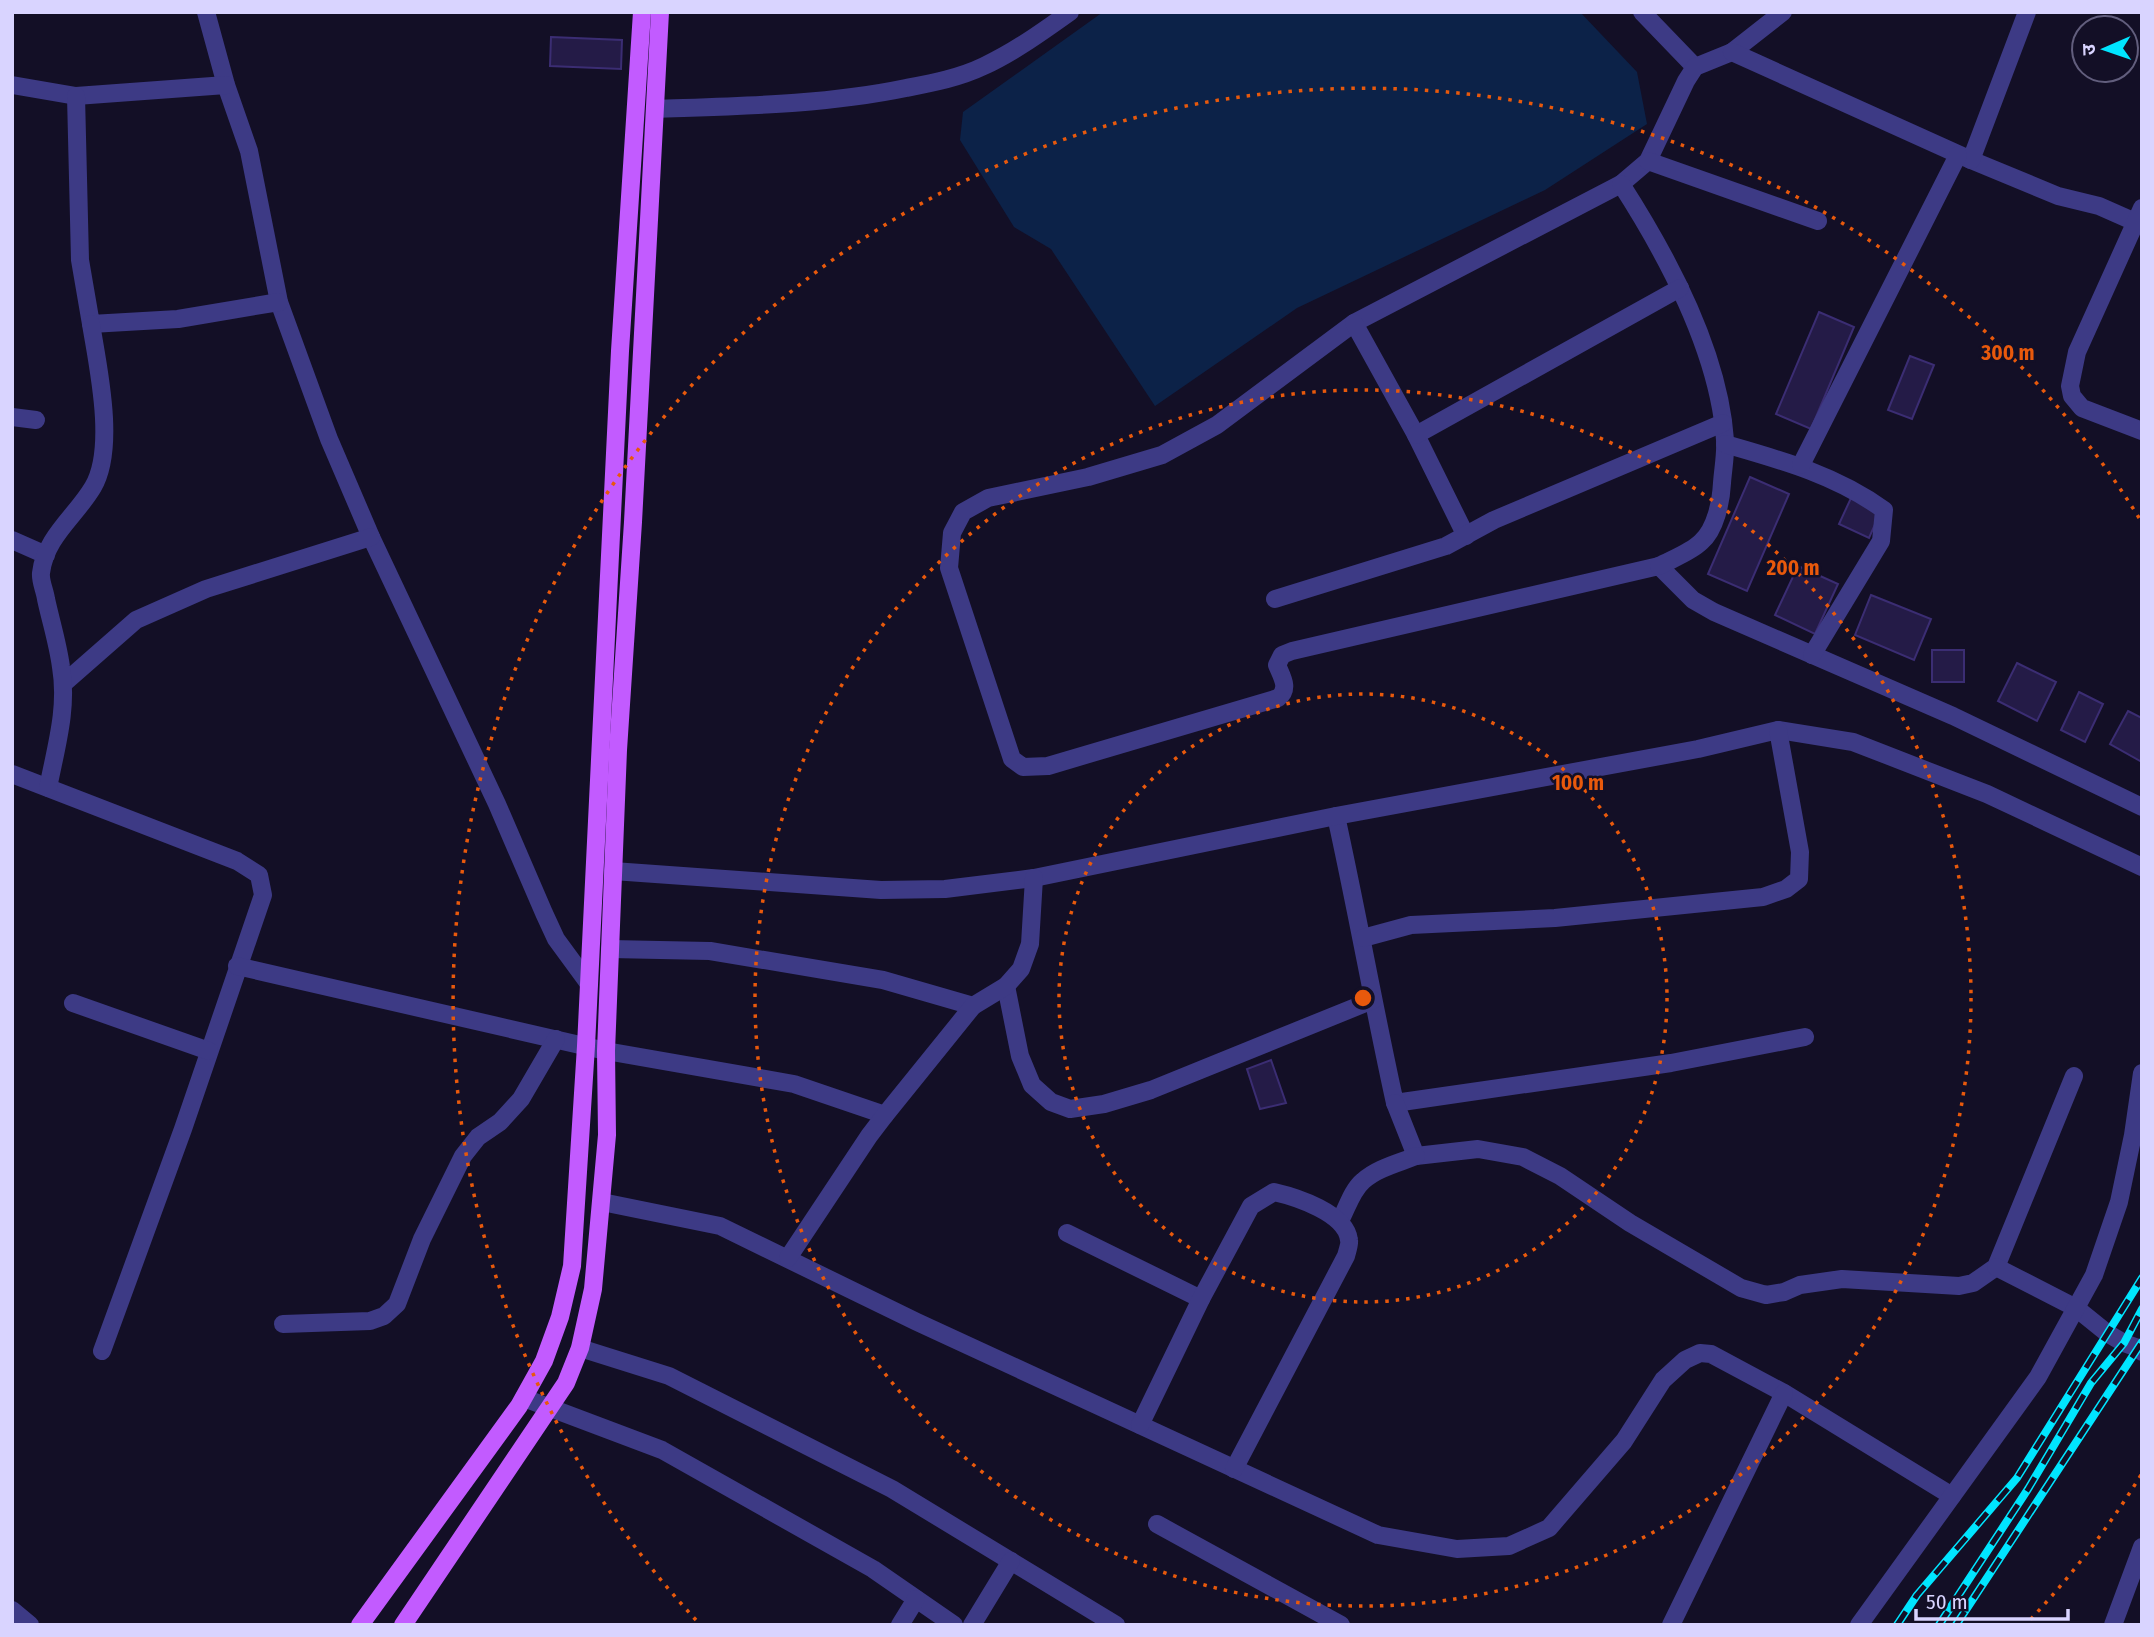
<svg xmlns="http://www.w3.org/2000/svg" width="2154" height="1637" viewBox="0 0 2154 1637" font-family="'Fira Sans Condensed','Noto Sans Devanagari',sans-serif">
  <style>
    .water { fill: #0c2248 }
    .building { fill: #241b47; stroke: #3b2d73; stroke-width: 2 }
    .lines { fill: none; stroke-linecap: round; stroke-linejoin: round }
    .minor { stroke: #3d3a85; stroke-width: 18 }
    .major { stroke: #c25bff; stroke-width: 18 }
    .rail-casing { stroke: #00e5ff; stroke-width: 8 }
    .rail { stroke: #130f26; stroke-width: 5; stroke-dasharray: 16; stroke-linecap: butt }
    .ring { fill: none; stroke: #e8590c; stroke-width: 3.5; stroke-dasharray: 3.5 7 }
    .centre { fill: #e8590c; stroke: #130f26; stroke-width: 3.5 }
    .ring-label { font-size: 21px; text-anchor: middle; font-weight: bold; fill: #e8590c; stroke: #130f26; stroke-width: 5; stroke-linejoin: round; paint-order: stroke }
  </style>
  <rect width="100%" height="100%" fill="#130f26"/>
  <!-- water -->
  <path class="water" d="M1103,12H1580L1637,72L1647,124L1545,190L1297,308L1155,406L1051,249L1014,227L960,140L963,112Z"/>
  <!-- building -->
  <g class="building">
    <path d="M551,37L622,40L621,69L550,66Z"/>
    <path d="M1819,312L1854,327L1811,429L1776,414Z"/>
    <path d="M1910,356L1934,365L1912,419L1888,410Z"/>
    <path d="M1750,477L1789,494L1747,591L1708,574Z"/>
    <path d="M1851,498L1881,511L1869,538L1839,524Z"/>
    <path d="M1798,566L1838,584L1815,634L1775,615Z"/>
    <path d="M1871,595L1931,619L1914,660L1855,635Z"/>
    <rect x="1932" y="650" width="32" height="32"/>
    <path d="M2017,663L2056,682L2037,721L1998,701Z"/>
    <path d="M2079,692L2103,704L2085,742L2061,730Z"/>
    <path d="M2128,711L2142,718V762L2110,744Z"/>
    <path d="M1271,1060L1286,1103L1260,1109L1247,1069Z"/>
  </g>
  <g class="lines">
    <!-- minor -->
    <g class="minor">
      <path d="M206,12L226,85L249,151L279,302L329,439L371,537L497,804L544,913L556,939L589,984"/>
      <path d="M1642,12L1695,67"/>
      <path d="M1783,12L1732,52L1695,67L1686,81L1648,161L1621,184L1354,323L1217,425L1162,455L1088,477L988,498L963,512L952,533L949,568L1012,759L1023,767L1048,766L1278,698C1290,689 1282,677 1277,665L1282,655L1292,651L1659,566L1693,600L1714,612L1953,716L2142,807"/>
      <path d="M1732,52L1971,160L2058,196L2099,206L2142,225"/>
      <path d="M12,85L76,96L226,85"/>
      <path d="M76,96L80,260L91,324L178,319L279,302"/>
      <path d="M655,109C739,106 824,105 906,88C932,83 959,78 984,66C1014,52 1042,32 1070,12"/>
      <path d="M1971,160L2027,12"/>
      <path d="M1648,161L1818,221"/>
      <path d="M1621,184C1668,257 1719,353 1725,440C1726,454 1723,469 1722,483C1721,501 1716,529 1701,542C1691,552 1672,559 1659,566"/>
      <path d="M2142,208L2077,352L2070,386L2072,396L2082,408L2142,431"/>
      <path d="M1354,323L1416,435L1466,536"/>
      <path d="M12,417L36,420"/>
      <path d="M1416,435L1680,288"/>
      <path d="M1725,444C1781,460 1836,475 1884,510L1881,541L1812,655"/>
      <path d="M1801,465L1958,155"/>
      <path d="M12,540L46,555"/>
      <path d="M1275,599L1446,546L1494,520L1723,423"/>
      <path d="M63,684L136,620L206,589L371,537"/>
      <path d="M12,774L237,861L259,875L263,895L183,1129L102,1351"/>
      <path d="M48,788C56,747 68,708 61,667C58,644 51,622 46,599C45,591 40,581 41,573C45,537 76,516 93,487C116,448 98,367 91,324"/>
      <path d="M1336,816C1357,911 1374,1008 1395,1103L1671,1063L1805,1037"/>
      <path d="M613,871L881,890L945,889L1034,878L1336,816L1698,749L1778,730L1853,742L1987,794L2142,867"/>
      <path d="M1363,938L1411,925L1555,918L1763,897L1786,889L1799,879L1800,852L1778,730"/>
      <path d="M610,949L710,951L883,980L973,1006"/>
      <path d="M237,966L606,1051L794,1084L885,1115"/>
      <path d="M1006,986L1020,1056L1032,1085L1051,1102L1070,1109L1104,1104L1151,1090L1373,1000"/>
      <path d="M73,1003L209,1051"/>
      <path d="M1395,1103L1416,1156L1478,1149L1523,1157L1560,1176L1630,1223L1741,1288L1766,1295L1784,1292L1800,1285L1842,1279L1959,1286L1973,1283L1996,1267L2074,1076"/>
      <path d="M602,1202L720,1226L917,1322L1378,1535L1457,1549L1509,1546L1549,1528L1624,1441L1663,1380L1685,1360L1700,1353L1711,1354L1784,1393L1952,1496"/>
      <path d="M1340,1221C1347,1208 1352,1190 1363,1181C1377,1168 1399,1163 1416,1156"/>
      <path d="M1067,1233L1201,1299"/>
      <path d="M788,1258L869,1136L885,1115L973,1006L1006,986L1021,969L1030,944L1034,878"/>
      <path d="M1996,1267L2076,1308L2107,1333L2124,1343L2138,1348L2142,1352"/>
      <path d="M283,1324L370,1321L384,1316L397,1304L422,1239L463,1156L478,1137L500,1122L521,1099L556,1039"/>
      <path d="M580,1348L669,1376L892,1489L1116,1625"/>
      <path d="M524,1398L662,1450L873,1569L954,1625"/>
      <path d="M1140,1425L1201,1299L1251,1206L1274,1192C1296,1197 1346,1213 1349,1240C1350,1244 1347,1252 1346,1256L1234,1469"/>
      <path d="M1157,1524L1341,1625"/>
      <path d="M12,1610L30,1625"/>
      <path d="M900,1625L916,1599"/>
      <path d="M972,1625L1011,1561"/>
      <path d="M1671,1625L1784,1393"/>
      <path d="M1859,1625L2038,1377L2094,1275L2119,1202L2133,1135L2142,1073"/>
      <path d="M2113,1625L2142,1547"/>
    </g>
    <!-- major -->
    <g class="major">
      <path d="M360,1625L519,1406L544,1361L560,1317L572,1266L586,1046L620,351L642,12"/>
      <path d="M403,1625L566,1383L580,1348L593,1289L607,1135L606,1051L618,750L633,522L660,12"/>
    </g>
    <!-- rail casing -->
    <g class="rail-casing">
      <g id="rail">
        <path d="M1897,1625L1917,1595L2017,1478L2142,1278"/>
        <path d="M1939,1625L2028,1489L2091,1383L2124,1343L2142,1309"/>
        <path d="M1956,1625L2142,1342"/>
      </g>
    </g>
    <!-- rail -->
    <use href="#rail" class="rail"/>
  </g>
  <!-- distance rings -->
  <g class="ring">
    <circle cx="1363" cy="998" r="304"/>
    <circle cx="1363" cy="998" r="608"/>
    <path d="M2141 1475A912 912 0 0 1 2030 1620M696 1620A912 912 0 1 1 2141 521"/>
  </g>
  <circle cx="1363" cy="998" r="10" class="centre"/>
  <g class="ring-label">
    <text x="2008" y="360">300 m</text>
    <text x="1793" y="575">200 m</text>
    <text x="1578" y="790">100 m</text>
  </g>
  <!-- border -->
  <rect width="2154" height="1637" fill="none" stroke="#d9d4ff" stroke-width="28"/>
  <!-- north arrow -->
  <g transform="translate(2105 49) rotate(268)"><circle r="33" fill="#130f26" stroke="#625e7d" stroke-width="2"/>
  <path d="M0-5L12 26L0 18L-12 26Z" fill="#00e5ff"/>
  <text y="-10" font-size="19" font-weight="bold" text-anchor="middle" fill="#d9d4ff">उ</text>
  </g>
  <!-- scale -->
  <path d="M1916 1609v10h152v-10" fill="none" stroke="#d9d4ff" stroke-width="3.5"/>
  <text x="1926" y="1609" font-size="21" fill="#d9d4ff" stroke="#130f26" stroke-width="5" paint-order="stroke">50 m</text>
</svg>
